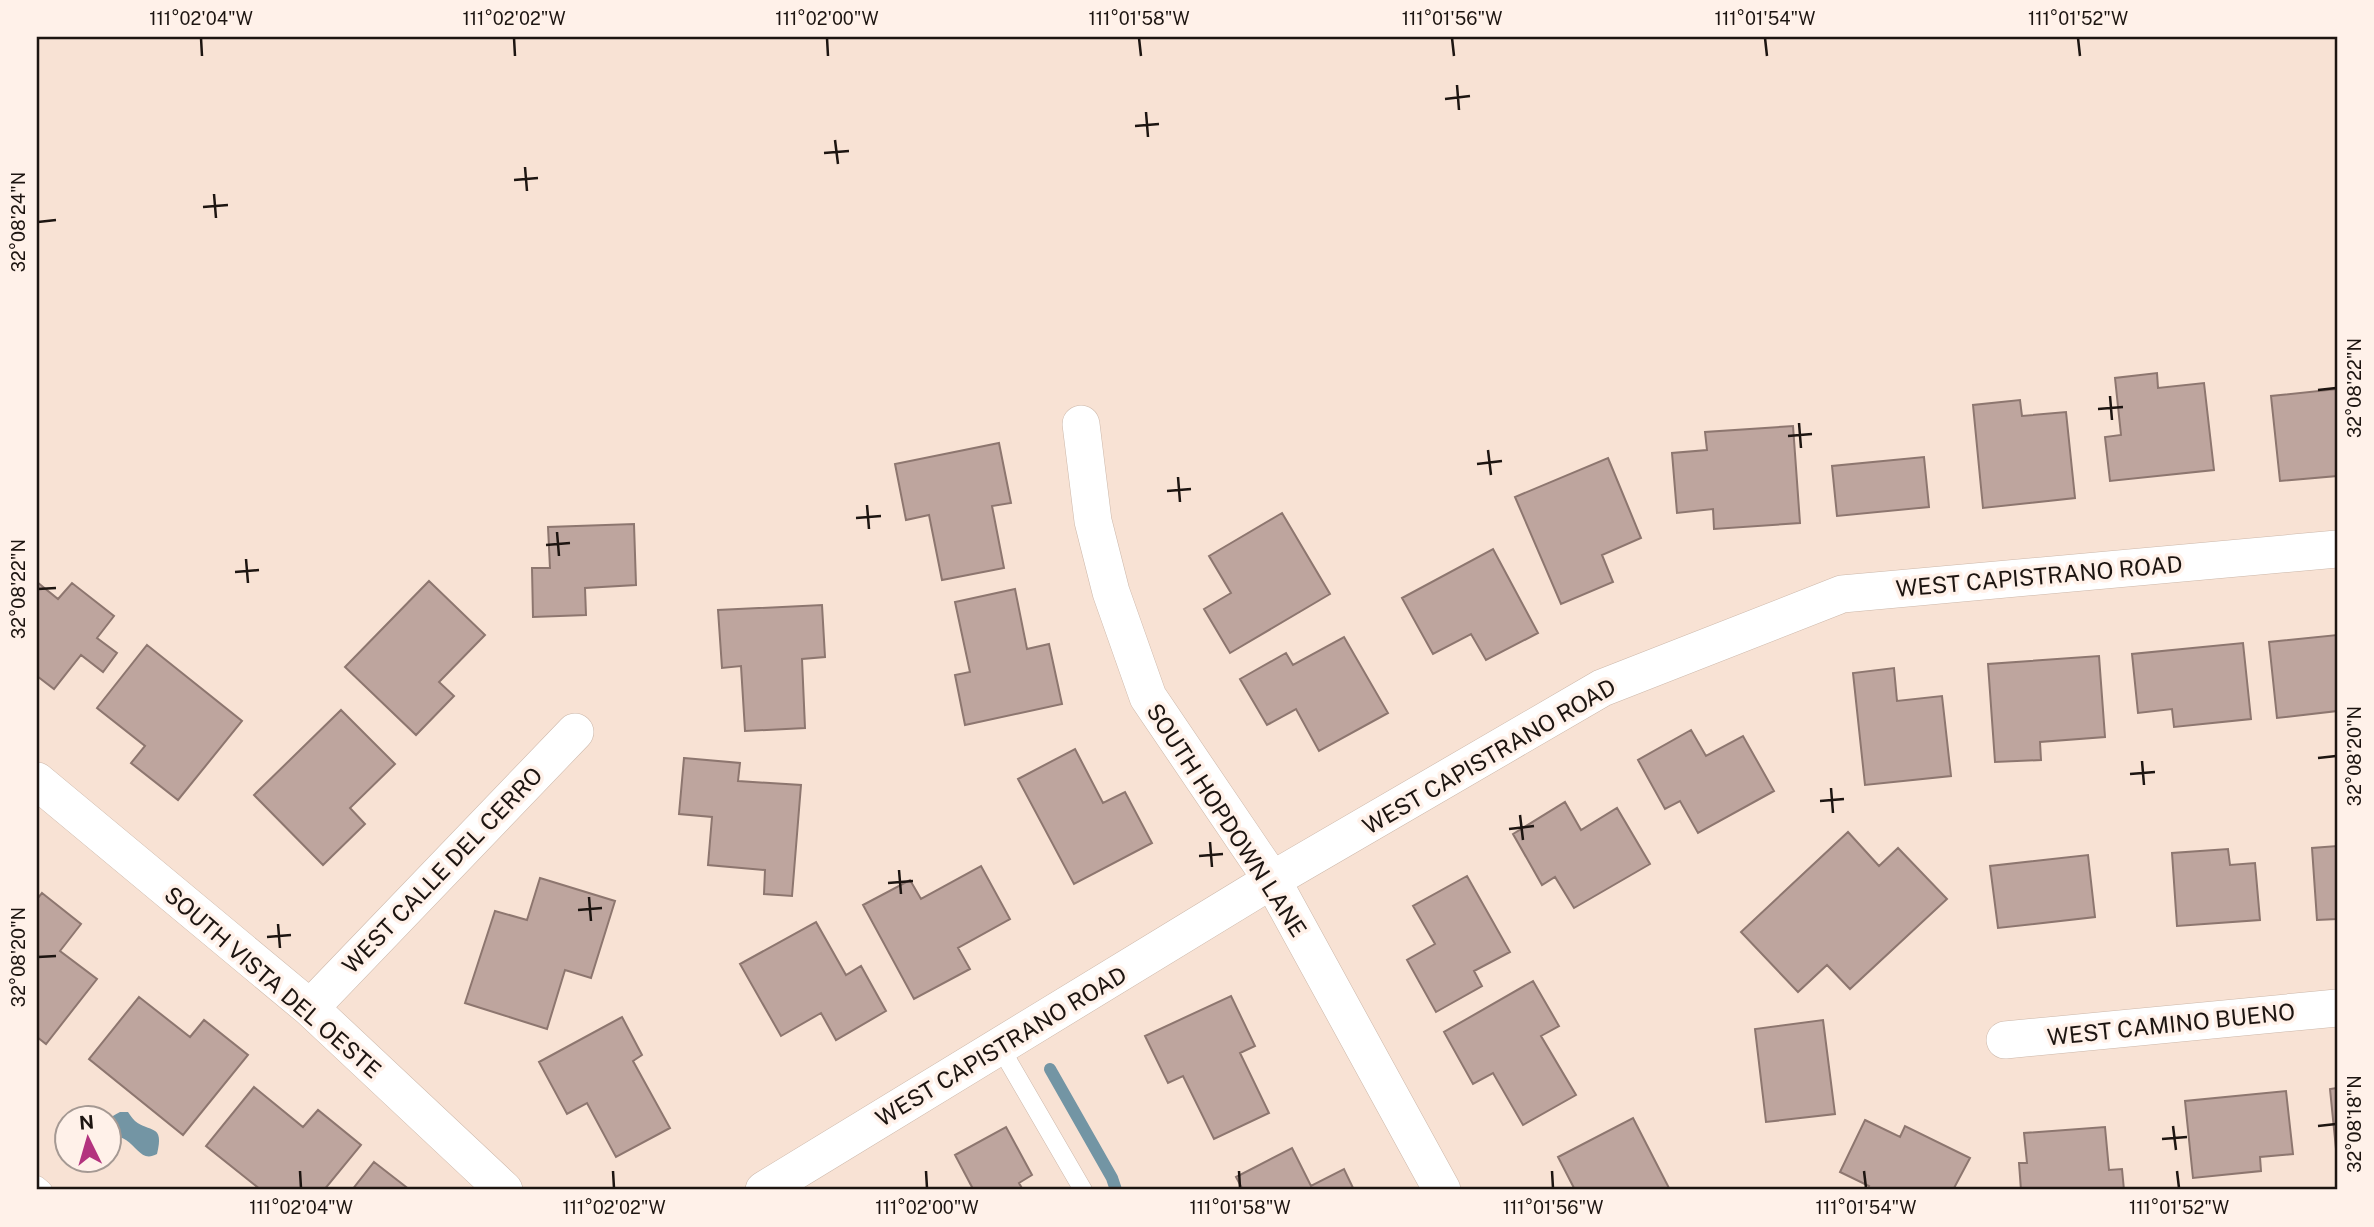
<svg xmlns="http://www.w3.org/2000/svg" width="2374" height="1227" font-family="'Public Sans',sans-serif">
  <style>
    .water { fill: #7395a4 }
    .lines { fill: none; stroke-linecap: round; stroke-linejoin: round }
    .stream { stroke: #7395a4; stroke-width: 12 }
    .building { fill: #bea59e; stroke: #8d766f; stroke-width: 2 }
    .service-casing { stroke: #ccb7a9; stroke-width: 19 }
    .minor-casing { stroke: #ccb7a9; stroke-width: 38 }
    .service { stroke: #fff; stroke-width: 18 }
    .minor { stroke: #fff; stroke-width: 37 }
    .ticks { fill: none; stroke: #1d1511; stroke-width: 2.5 }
    .labels { text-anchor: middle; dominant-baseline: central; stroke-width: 7; stroke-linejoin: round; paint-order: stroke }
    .street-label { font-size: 23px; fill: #1d1511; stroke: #fff1e9 }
    .neatline { fill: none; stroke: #1d1511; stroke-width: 2.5 }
    .ticks-label { font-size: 18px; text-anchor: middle; fill: #1d1511 }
  </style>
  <rect width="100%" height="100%" fill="#f8e2d4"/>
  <path class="water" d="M120,1112H128C130,1115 132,1118 135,1121C149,1133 165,1123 157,1154C142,1162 138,1148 126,1140C120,1136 115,1137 109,1134C107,1122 109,1117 120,1112Z"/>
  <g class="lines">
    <path class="stream" d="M1050,1069L1112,1178L1116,1190"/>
  </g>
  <path class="building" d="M2157,373L2158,388L2204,383L2214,470L2110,481L2105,437L2121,435L2115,378Z
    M2337,389V476L2280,481L2271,396Z
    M2020,400L2022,416L2066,412L2075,498L1983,508L1973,405Z
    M1793,426L1800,523L1714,529L1713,509L1677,513L1672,453L1707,450L1705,432Z
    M999,443L1011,503L992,506L1004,568L942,580L929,515L906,520L895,464Z
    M1924,457L1929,507L1837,516L1832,466Z
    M1608,458L1641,538L1602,555L1613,582L1561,604L1515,497Z
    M1282,513L1330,594L1230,653L1204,609L1231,593L1209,556Z
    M634,524L636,585L585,588L586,615L533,617L532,568H550L548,527Z
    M1493,549L1538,633L1486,660L1471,634L1433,654L1402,598Z
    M429,581L485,635L439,682L454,696L416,735L345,667Z
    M37,582L58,599L72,583L114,616L97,638L117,653L103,672L81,655L54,689L37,676Z
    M1015,589L1027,649L1049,644L1062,704L965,725L955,675L970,672L955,602Z
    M822,605L825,657L802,659L805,728L745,731L741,666L722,668L718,610Z
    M2337,635V711L2277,718L2269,642Z
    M1344,637L1388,713L1319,751L1296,709L1267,725L1240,679L1286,653L1293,665Z
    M2243,643L2251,719L2174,727L2172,709L2138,713L2132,654Z
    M147,645L242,721L178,800L131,763L145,746L97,708Z
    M2099,656L2105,737L2040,742L2041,760L1995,762L1988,664Z
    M1894,668L1897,701L1942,696L1951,776L1865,785L1853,673Z
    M341,710L395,764L350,808L365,824L323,865L254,795Z
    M1691,730L1706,756L1743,736L1774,791L1698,833L1680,801L1665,809L1638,760Z
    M1075,749L1103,803L1125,792L1152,843L1074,884L1018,779Z
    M684,758L740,763L738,781L801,785L792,896L764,894L765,870L708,865L712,817L679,814Z
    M1565,802L1581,830L1617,808L1650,864L1574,908L1555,877L1542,885L1513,834Z
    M1848,832L1879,866L1898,848L1947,899L1850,989L1827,965L1798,992L1741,932Z
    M2337,846V919L2317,920L2312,848Z
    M2228,849L2230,865L2255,863L2260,920L2177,926L2172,853Z
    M2088,855L2095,917L1998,928L1990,866Z
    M981,866L1010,919L958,948L970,969L914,999L863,905L910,880L921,899Z
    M1467,876L1510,952L1474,971L1482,986L1436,1012L1407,960L1435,944L1413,906Z
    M540,878L615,901L591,978L565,970L547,1029L465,1003L495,911L527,920Z
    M42,893L81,924L60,951L97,979L46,1044L37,1037V899Z
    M816,922L846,975L861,966L886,1011L836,1040L821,1013L781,1036L740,964Z
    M1533,981L1559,1026L1541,1036L1576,1095L1523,1125L1493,1073L1473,1084L1444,1032Z
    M1231,996L1255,1046L1240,1053L1269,1113L1214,1139L1183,1076L1168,1083L1145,1036Z
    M139,997L190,1037L204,1020L248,1055L183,1135L89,1059Z
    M622,1017L642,1055L633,1061L670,1128L616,1157L587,1103L567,1114L539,1062Z
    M1823,1020L1835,1114L1766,1122L1755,1029Z
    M254,1087L303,1127L318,1110L361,1145L324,1190H261L206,1146Z
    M2337,1088V1159L2330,1089Z
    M2286,1091L2293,1154L2260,1157L2261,1171L2193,1178L2185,1101Z
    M1633,1118L1670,1190H1575L1558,1157Z
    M1865,1120L1900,1137L1905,1126L1970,1158L1953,1190H1867L1869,1186L1840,1172Z
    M1006,1127L1032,1175L1019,1183L1023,1190H970L973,1189L955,1155Z
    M2105,1127L2109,1170L2122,1169L2124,1190H2021L2019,1163H2027L2024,1133Z
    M1292,1148L1311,1186L1344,1169L1354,1190H1243L1236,1177Z
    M374,1162L410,1190H352Z"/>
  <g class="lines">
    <g class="service-casing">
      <path id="service" d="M1000,1047L1083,1190
        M37,1185L43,1190"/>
    </g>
    <g class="minor-casing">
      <path id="minor" d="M1081,424L1093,521L1111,592L1148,697L1272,880L1442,1190
        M37,781L310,1008L504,1190
        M310,1008L575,732
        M2005,1040L2337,1008
        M764,1190L1272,880L1602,688L1842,594L2337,549"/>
    </g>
    <use href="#service" class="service"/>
    <use href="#minor" class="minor"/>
  </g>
  <path class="ticks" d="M201,38L202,56M514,38L515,56M827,38L828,56M1139,38L1141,56M1452,38L1454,56M1765,38L1767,56M2078,38L2080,56M1457,85L1459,110M1445,99L1470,96M1146,112L1148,137M1135,126L1159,124M835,140L838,164M824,153L849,151M525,167L527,191M514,180L538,178M214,194L216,218M203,207L228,205M38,222L56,220M2318,390L2336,388M2110,396L2112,420M2098,409L2123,407M1799,423L1801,448M1788,436L1812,434M1488,450L1491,475M1477,464L1502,461M1178,477L1180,502M1167,491L1191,489M867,505L869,529M856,518L881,516M557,532L559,556M546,545L570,543M246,559L248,583M235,572L259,570M38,589L56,588M2318,758L2336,756M2142,761L2144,785M2130,774L2155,772M1831,788L1833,813M1820,801L1844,799M1520,815L1523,840M1509,829L1534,826M1210,842L1212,867M1199,856L1223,854M899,870L901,894M888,883L913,881M589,897L591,921M578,910L602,908M278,924L280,948M267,937L291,935M38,957L56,956M2173,1126L2176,1150M2318,1126L2336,1124M2162,1139L2187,1137M300,1171L301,1188M613,1171L614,1188M926,1171L927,1188M1239,1171L1240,1188M1552,1171L1553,1188M1864,1171L1866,1188M2177,1171L2179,1188"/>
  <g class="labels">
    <g class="street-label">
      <text transform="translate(2039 576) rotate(-5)">WEST CAPISTRANO ROAD</text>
      <text transform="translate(1489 756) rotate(-30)">WEST CAPISTRANO ROAD</text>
      <text transform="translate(1227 820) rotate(57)">SOUTH HOPDOWN LANE</text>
      <text transform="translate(442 870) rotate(-46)">WEST CALLE DEL CERRO</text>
      <text transform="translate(273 982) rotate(41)">SOUTH VISTA DEL OESTE</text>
      <text transform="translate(2171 1024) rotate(-6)">WEST CAMINO BUENO</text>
      <text transform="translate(1001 1046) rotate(-31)">WEST CAPISTRANO ROAD</text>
    </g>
  </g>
  <rect width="2374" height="1227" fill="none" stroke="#fff1e9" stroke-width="77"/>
  <g transform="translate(88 1139) rotate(355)"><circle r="33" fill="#fff1e9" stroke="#a59993" stroke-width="2"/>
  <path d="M0-5L12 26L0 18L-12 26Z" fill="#b3337e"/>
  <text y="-10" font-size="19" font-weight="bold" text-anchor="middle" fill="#1d1511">N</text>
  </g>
  <rect x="38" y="38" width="2298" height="1150" class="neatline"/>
  <g class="ticks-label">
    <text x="201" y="25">111°02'04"W</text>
    <text x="514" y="25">111°02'02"W</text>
    <text x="827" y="25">111°02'00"W</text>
    <text x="1139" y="25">111°01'58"W</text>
    <text x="1452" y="25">111°01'56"W</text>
    <text x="1765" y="25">111°01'54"W</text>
    <text x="2078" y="25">111°01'52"W</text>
    <text transform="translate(19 222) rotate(-90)" y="6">32°08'24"N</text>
    <text transform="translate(2355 388) rotate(-90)" y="6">32°08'22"N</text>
    <text transform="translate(19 589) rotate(-90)" y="6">32°08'22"N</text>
    <text transform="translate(2355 756) rotate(-90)" y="6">32°08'20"N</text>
    <text transform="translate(19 957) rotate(-90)" y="6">32°08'20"N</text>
    <text transform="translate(2355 1124) rotate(-90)" y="6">32°08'18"N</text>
    <text x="301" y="1214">111°02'04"W</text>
    <text x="614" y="1214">111°02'02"W</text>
    <text x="927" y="1214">111°02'00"W</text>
    <text x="1240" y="1214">111°01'58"W</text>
    <text x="1553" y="1214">111°01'56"W</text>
    <text x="1866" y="1214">111°01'54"W</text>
    <text x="2179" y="1214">111°01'52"W</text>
  </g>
</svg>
